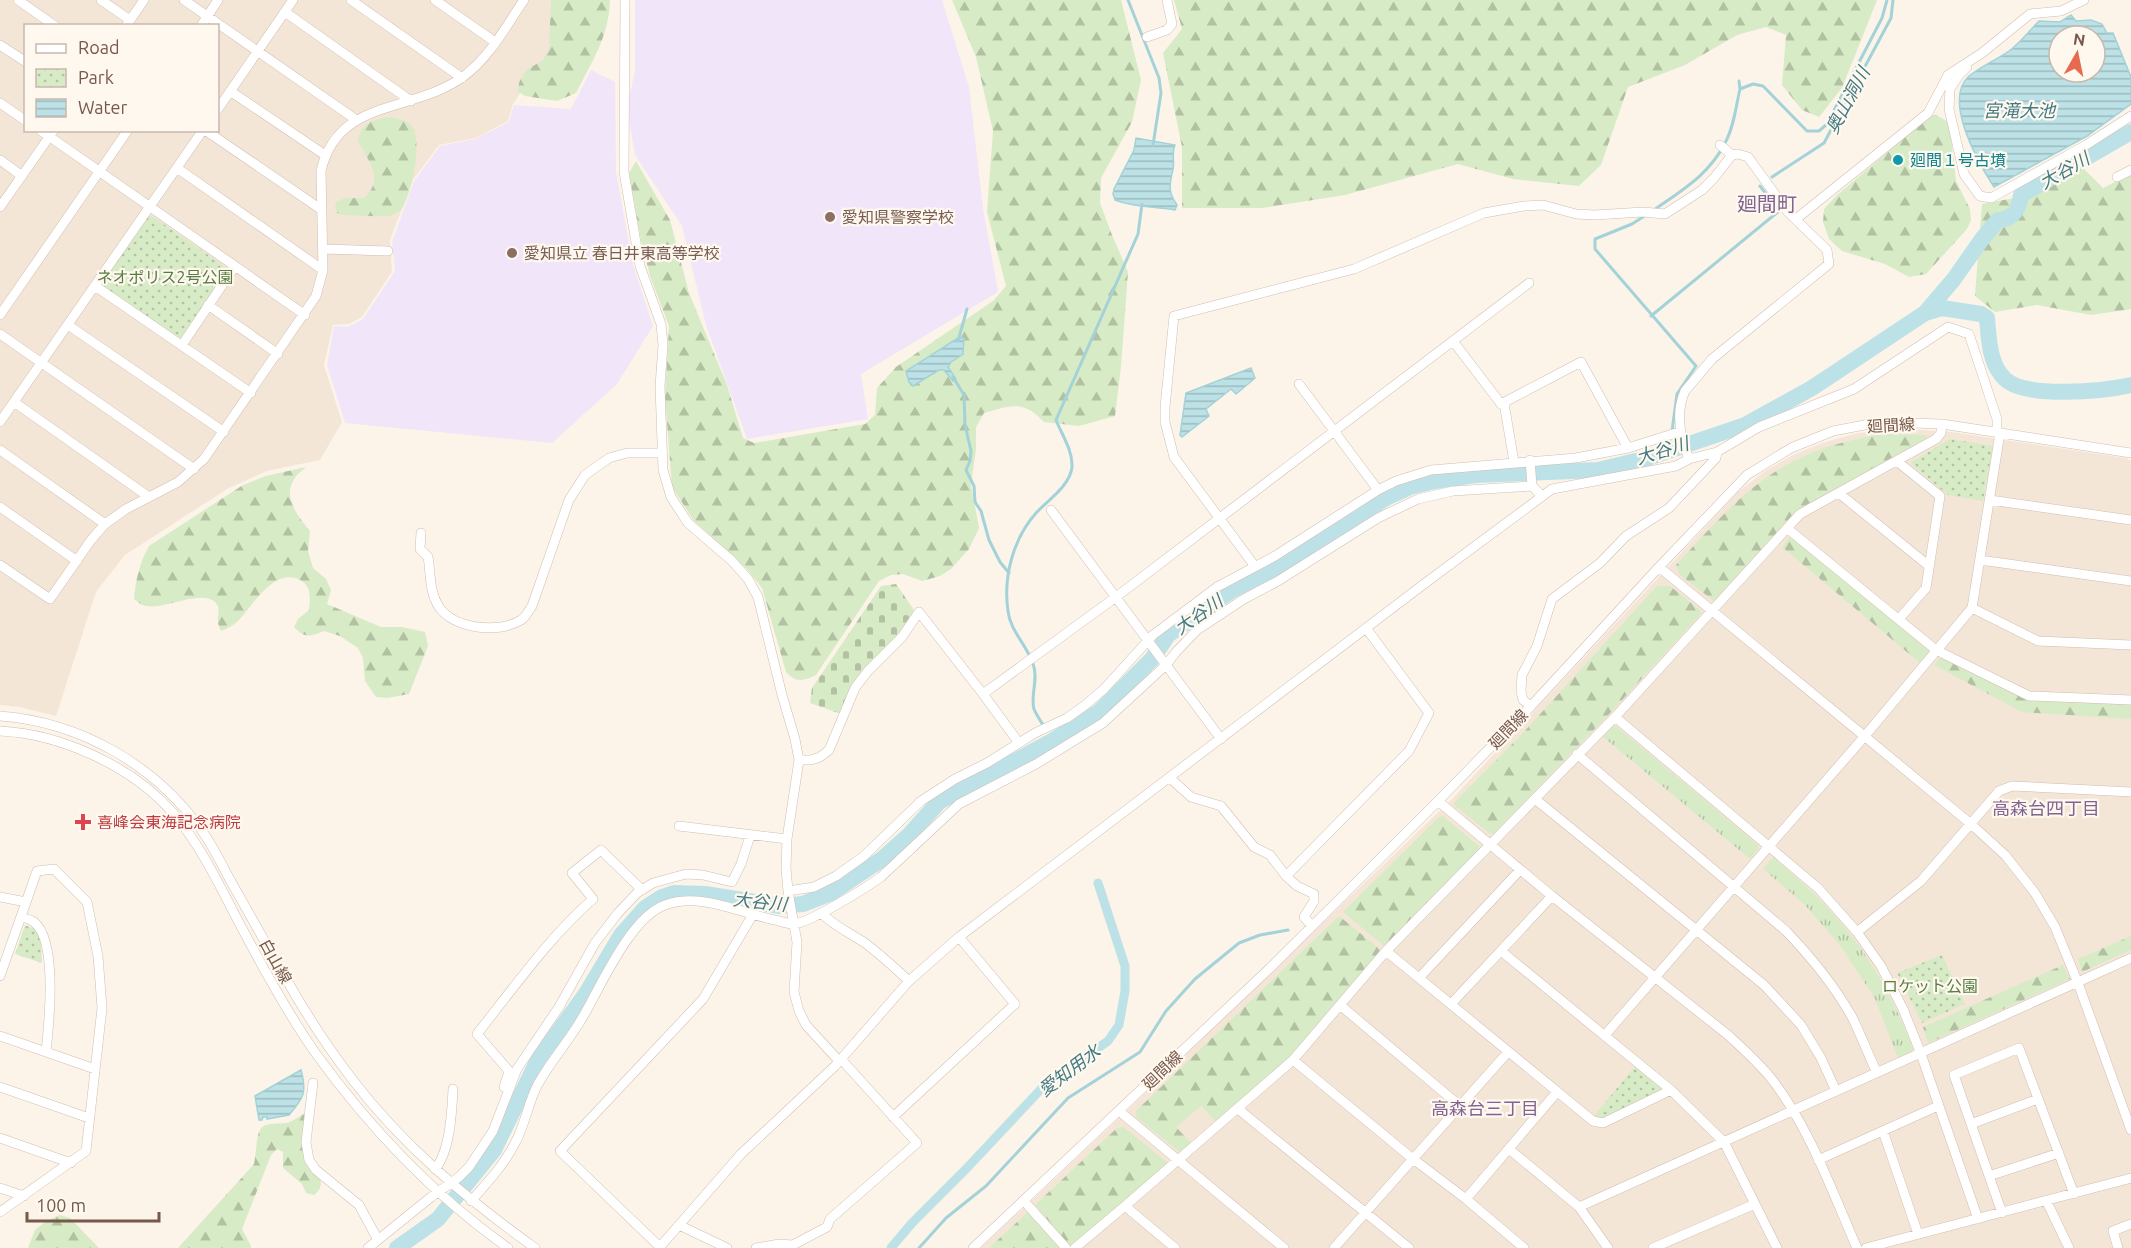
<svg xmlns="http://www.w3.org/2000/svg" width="2131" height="1248" font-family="Ubuntu,'Noto Sans JP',sans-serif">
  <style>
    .residential { fill: #f4e6d7; fill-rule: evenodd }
    .education { fill: #f1e5f9 }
    .grass { fill: url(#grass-tufts) }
    .forest { fill: url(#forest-firs) }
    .cemetery { fill: url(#cemetery-stones) }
    .park { fill: url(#park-dots) }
    .water { fill: url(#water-rules); stroke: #a3d2d8; stroke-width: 1.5; fill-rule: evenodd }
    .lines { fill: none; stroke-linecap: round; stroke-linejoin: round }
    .stream { stroke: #a3d2d8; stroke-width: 3 }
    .canal { stroke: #bce2e7; stroke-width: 9 }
    .river { stroke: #bce2e7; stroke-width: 16 }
    .minor-casing { stroke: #d1bdb0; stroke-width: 10 }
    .minor { stroke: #fff; stroke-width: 9 }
    .culture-dot { fill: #0f9aa8; stroke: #fff8ef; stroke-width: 2 }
    .education-dot { fill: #8d6e63; stroke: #fff8ef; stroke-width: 2 }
    .health-dot { fill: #e0444e; stroke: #fff8ef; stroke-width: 2 }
    .labels { text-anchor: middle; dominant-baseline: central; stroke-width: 4.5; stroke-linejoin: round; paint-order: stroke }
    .culture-label { font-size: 16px; fill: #0d838f; stroke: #fff8ef; text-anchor: start }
    .education-label { font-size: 16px; fill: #785e54; stroke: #fff8ef; text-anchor: start }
    .park-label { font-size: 16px; fill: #577d43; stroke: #fff8ef }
    .street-label { font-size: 16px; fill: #77594c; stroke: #fff8ef }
    .health-label { font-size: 16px; fill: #be3a42; stroke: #fff8ef; text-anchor: start }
    .water-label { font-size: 18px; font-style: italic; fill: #427b83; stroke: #fff8ef }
    .neighbourhood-label { font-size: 18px; fill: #816493; stroke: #fff8ef }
    .quarter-label { font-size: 20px; fill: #816493; stroke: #fff8ef }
  </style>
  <defs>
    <pattern id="grass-tufts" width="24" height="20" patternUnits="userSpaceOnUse" patternTransform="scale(1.5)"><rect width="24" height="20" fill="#d7ebc6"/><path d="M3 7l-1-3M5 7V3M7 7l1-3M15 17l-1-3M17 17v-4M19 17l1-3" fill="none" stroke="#b3c1a3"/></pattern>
    <pattern id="forest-firs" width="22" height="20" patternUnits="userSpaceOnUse" patternTransform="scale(1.5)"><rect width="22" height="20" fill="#d7ebc6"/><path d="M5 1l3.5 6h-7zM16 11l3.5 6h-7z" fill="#b3c1a3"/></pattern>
    <pattern id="cemetery-stones" width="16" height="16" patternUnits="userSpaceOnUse" patternTransform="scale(1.5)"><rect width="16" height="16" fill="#d7ebc6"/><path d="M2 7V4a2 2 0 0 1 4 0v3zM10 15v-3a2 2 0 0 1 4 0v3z" fill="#b3c1a3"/></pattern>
    <pattern id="park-dots" width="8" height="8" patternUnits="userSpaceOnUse" patternTransform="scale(1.5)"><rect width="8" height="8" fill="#d7ebc6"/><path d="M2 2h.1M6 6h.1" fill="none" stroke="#b3c1a3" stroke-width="1.8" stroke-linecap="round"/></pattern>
    <pattern id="water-rules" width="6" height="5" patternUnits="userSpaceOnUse" patternTransform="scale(1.5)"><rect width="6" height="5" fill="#bce2e7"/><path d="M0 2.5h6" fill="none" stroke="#9ebabd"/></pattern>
  </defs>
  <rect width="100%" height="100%" fill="#fcf4e9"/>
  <path class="residential" d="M0,0H583L513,104L508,121L476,138L439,145L413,180L390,240L392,272L362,317L349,324L333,325L324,365L342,422L320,460L267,471L227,489L125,555L96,592L56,716L19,707L0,705ZM26,26H218V130H26Z
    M1884,429H1907L1952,432L2126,458L2131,461V1248H981L1134,1104L1452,799L1738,492L1765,471L1793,455L1822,443L1854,434Z"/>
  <path class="education" d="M635,0H942L969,87L983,208L998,292L861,374L868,419L747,439L706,325L682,226L635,155L627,107L635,71Z
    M591,70L615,82L616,172L633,265L653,326L617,384L552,443L345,423L327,365L334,326L348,327L363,319L395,271L392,242L414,181L440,146L475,139L509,122L514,105L571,109Z"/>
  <path class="grass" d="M1612,726H1616L1758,845V849L1750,859L1602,736Z
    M1774,858C1842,914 1882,967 1913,1049L1912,1052L1898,1058L1875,999L1840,945L1804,904L1763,869L1771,859Z"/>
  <path class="forest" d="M551,0H610C609,37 592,61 576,93L557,101L525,96L517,91L520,80L528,69L543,60L549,48Z
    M952,0H1121L1141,80L1132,122L1101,178L1100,203L1112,235L1128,272L1121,366L1115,416L1079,426L1044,422C1024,400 1011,405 984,413L976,427V449L971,485L979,528L969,549L951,569L940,576L922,581L903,574L891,575L879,581L816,675C804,681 796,683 786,672L762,588L747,569L694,521L672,487L665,397L669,326L650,276L641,240L629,173L636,161L670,220L689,293L727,385L743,438L754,443L865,424L875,415L877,388L896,367L993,301L1006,286L987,212L993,131L976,57Z
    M1174,0H1877L1842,88L1819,117L1802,110L1782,85L1786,35L1766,27L1737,35L1685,65L1628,87L1601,165L1579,186L1513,179L1458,164L1345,195L1262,208H1182V147L1163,53L1182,29Z
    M1936,115L1947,121L1950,129L1956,181L1970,209L1971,220L1967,229L1926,274L1909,277L1885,264L1842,251L1829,239L1823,222L1824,209L1836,196L1930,116Z
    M387,117C395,118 406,119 412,126C423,141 412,191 403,207C402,210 396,213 393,215C388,218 352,215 343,215L337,213L335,208L336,202L345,198H364C386,178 367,160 358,141C360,125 372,120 387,117Z
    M2081,166L2103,188L2131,174V309L2091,315L2037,305L1995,312L1975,296L1982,204L2025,196Z
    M1884,434L1926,435L1927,438L1797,510L1714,601L1680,575L1676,565C1744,491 1779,450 1884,434Z
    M306,467C302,471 297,474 295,478C281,496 299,518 310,531L308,551L313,568L326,579L331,590L327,604L381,627H402L425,632L428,646L409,694L387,698L376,697L365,681L363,658L358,648L340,636L324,631C310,637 304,638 294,627L298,619L309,610C310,599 312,586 300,580C274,566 252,607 238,621C233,626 228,628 221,631C220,628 218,625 218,622C217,615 221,609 216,603C203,588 164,610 146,606C141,605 138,602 134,599C136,579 139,564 149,546L243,485L266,476Z
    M1790,537L1931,650L1920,663L1782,547Z
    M1657,586H1670L1701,611L1700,615L1612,711L1493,834L1489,833L1453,804L1522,734Z
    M1941,657L2027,698L2131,703V719L2022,712L1934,665Z
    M1443,816L1479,846V850L1384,946L1343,912L1439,817Z
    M1339,916L1381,950L1288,1059L1216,1122L1201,1106L1176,1127L1192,1144L1181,1153L1136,1117V1111Z
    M2131,936V950L2082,972L2078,959Z
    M2063,965L2070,979L1928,1043L1923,1027Z
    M303,1114L306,1117L304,1141L320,1178C322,1186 320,1190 314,1195L306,1193L302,1184L283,1168V1152L277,1149L271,1155L242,1229L251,1246V1248H178L254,1164C256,1154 256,1144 258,1135C262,1120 275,1125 286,1123C292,1122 298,1117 303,1114Z
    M1124,1127L1169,1164L1074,1245H1069L1035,1205L1117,1128Z
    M1029,1211L1062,1248H989Z
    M59,1215L70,1218L99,1248H28L35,1230L45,1222Z"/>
  <path class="cemetery" d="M896,584L914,610L899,635L841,714L810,703L812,688L881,586Z"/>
  <path class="park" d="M148,216H152L227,268L228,272L182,337L178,338L103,286V281Z
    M1950,439L1993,446L1983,501L1948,495L1910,463Z
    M25,925L35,929L41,941L42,963L15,954Z
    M1942,955L1965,1004L1922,1023L1897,973Z
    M1636,1065L1663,1087L1662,1091L1601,1119L1594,1116Z"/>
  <path class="water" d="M2071,15L2076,21L2091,20L2102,24L2107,33H2113L2131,77V104L2087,136L1994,187C1979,164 1942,100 1969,76C1981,66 1996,60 2009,51C2020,43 2029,31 2039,21L2060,22ZM2059,36H2095V72H2059Z
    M1136,138L1175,145C1171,153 1175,160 1173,169C1170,184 1167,191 1177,205L1175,210C1155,206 1135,208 1115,200L1113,194L1114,189L1134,150Z
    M958,338H964L963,354L951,362L948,367L956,379L953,381L944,370H939L913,386L909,382L906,371Z
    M1251,368L1255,378L1236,394L1231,389L1206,409L1209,416L1182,437L1180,435L1186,393Z
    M301,1070C307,1092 304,1098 289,1115L267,1119V1117H263L262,1120H259L255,1096Z"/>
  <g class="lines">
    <path class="stream" d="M1128,0L1159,78L1161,93L1153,145
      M1740,89L1753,84L1763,86L1807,131H1819L1827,124L1882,18L1887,0
      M1772,177L1824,143L1891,18L1893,0
      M1654,210C1682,190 1709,175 1725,143C1734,127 1736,106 1740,89L1739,81
      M1646,215L1632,224L1595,239V249L1696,366L1677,394L1672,431
      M1651,316L1779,211L1760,186
      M958,341L967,309
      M953,377L964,395L965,425L971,451L970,461L966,470L974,486L975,502L981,511L989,540L1000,562L1009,573
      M1670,450L1671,442
      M1043,725C1040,720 1036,714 1034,709C1030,695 1039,679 1033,664C1027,645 1010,631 1008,611C1003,577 1013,539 1036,513C1048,500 1070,486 1072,467C1073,451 1062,435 1056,420L1138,234L1142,204
      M919,1248L946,1218L986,1186L1068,1098L1140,1052L1166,1011L1195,979L1239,943L1260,935L1288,930"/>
    <path class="canal" d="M891,1248L912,1223L966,1169L1043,1087L1108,1041L1119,1025L1125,991V966L1098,883"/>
    <path class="river" d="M1925,313L1942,308L1981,314L1987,318C1989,339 1989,364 2005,379C2026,399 2104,391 2131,385
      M397,1248L438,1219L494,1150L539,1058L585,995L621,935L645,908L662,897L674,893L705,894L780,906L803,904L831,893L882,859L909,835L939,802L1052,741L1100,711L1152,659L1168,635L1231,591L1291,560L1386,498L1410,487L1435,481L1475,475L1598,470L1648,458L1745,425L1812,388L1925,313L1954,279L1982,239L1998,220C2014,219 2019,209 2021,195L2131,132"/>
    <g class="minor-casing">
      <path id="minor" d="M18,0L55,26
        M101,0L130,20
        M184,0L355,119
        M351,0L462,78
        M435,0L495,42
        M625,0L624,172L640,266L661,324L663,345L660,386L663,470L671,497L688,523L732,561L748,579L758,597L782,695L795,739L799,760L787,839L786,868L788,891L797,942L794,992L799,1011L806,1025L839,1061
        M285,12L411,101
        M126,26L144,0
        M201,26L218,0
        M1147,37L1167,30L1172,24L1167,0
        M0,45L26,62
        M1967,67L1959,75L1950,89L1949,109L1964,174L1980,196L1991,198L2086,145L2131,116
        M230,91L325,155
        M0,103L26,121
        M218,109L293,0
        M40,130L305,315
        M205,130L322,210
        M0,160L22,176
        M177,168L323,270
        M2117,177L2131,170
        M0,207L54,130
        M1796,219L1928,113L1948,75L1982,53L2030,14L2061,11L2084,0
        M323,249L388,251
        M95,286L251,393
        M208,305L278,354
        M0,315L128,130
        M68,325L224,432
        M0,334L194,469
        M1453,341L1501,404L1581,362L1628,448
        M182,345L235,266
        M1299,384L1378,490
        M14,402L149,497
        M1504,403L1514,462
        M0,422L203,130
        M0,450L105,524
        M1689,459C1680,437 1675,413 1685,391L1712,359L1829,264L1827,250L1788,212L1748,157L1738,154L1732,155L1720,145
        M1530,460L1532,486L1542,496
        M1898,462L1940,496L1926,588L1899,619
        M1840,494L1929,566
        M1990,500L2131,520
        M0,507L77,561
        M1051,510L1221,739
        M1788,529L1936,650L2029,696L2131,700
        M421,533L420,549L428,557C431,574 429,592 439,607C454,629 499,634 521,620C526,617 529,610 532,606L569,500L585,475L609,458L627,453H661
        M1980,560L2131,581
        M0,565L50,599L91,540L105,524L126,509L178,482L204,459L316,296L323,270L321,171C338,97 413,114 464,76C490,57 506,26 524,0
        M1254,565L1174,457L1165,422V407L1174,316L1354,269L1484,213L1524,206L1543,205L1576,214L1595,215L1643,212L1665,214L1702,190L1714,178L1732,155
        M1659,567L1971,824L2005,855L2035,893L2055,927L2078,983L2131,1130
        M1972,608L2038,641L2131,645
        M983,694L1116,597L1529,283
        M1531,706L1523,700L1521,691L1522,675L1537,646L1552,599L1600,563L1626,536L1669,508L1716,458L1717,452
        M0,716C80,722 156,765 202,831C213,846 221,863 229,878C247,910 265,942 283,973C303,1010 327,1046 352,1079C403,1146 467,1199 535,1248
        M1615,717L1818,888L1857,932L1881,966L1903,1009L1921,1054L1978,1219
        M0,731C61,734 132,766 173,813C199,843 218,882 236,917C260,962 285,1009 314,1051C368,1126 432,1194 508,1248
        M1577,754L1786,931C1811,957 1834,985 1852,1017C1861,1035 1868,1054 1877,1073
        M799,760H811L820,757L829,750L855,688L868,671L902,637L919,612L983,694L1019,743
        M1170,778L1191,797L1221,806L1254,847L1270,855L1286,876L1297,886L1314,894V901L1304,917L1311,925
        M1535,799L1764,985L1801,1025L1821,1058L1836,1091
        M1438,801L1552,896L1728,1035C1742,1048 1757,1061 1770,1077C1808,1124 1833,1193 1857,1248
        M679,826L787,839
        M1286,876L1409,751L1429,713L1366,628
        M788,891L814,887L836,876L864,856L921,801L955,779L987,763L1035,733L1067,718L1084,706L1104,689L1153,635L1217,587L1275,556L1378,490L1396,481L1431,470L1576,458L1628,448L1679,432
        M0,897L26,902
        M821,913C834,926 850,933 865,943C881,955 895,968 909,981
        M21,917C25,918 31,920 34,922C58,941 49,1024 46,1052
        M1857,932L1921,881L1999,791L2012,786L2131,792
        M1386,951L1593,1121L1603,1123L1671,1090
        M1501,951L1671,1090L1724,1142L1777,1248
        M0,976L37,871L54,869L87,902L98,956L102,1008L86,1151L0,1212
        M1419,978L1520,870
        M1451,1004L1552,896
        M1340,1005L1460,1106
        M1605,1035L1864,737L1972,608L2000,433
        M0,1036L95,1069
        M1293,1060L1413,1159L1466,1199L1524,1248
        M313,1083L306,1142L309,1160L316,1170L359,1205L378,1240
        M0,1087L89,1118
        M504,1087L509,1071L477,1034C512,990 551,935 593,899L572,873L601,850L642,890
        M1238,1109L1409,1248
        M1119,1111L1284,1248
        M893,1117L1015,1004L959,937
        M1971,1124L2038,1099
        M1883,1131L1918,1234
        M0,1138L71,1163
        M1509,1149L1579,1207L1608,1248
        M1818,1160L1938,1106
        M435,1169C450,1152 452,1111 453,1089
        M1989,1176L2059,1153
        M0,1188L24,1196
        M1466,1199L1557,1092
        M471,1201C487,1183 504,1165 515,1143C525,1125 528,1103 538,1084C551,1061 568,1042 581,1020C600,989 629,918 665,905C701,892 740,913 775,920C781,921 787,924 793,924C808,924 867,887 881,877L959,804L1036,764L1103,723L1166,665L1176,652L1197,630L1244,599L1278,581L1378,518L1418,499L1453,491L1532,486
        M1024,1201L1066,1248
        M2047,1202L2069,1248
        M1125,1206L1175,1248
        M1579,1207L2131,958
        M2002,1213L1954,1075L2019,1048L2074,1194
        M679,1225L727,1248
        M660,1247L560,1151L703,999L752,916
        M368,1248L431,1197L459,1177L469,1167L493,1131L517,1069L559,1007L595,943L618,913L637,893L653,883L686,874L703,875L732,882L741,864L750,836
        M659,1248L741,1154L835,1066L909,981L959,937L1428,581L1552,489L1676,466L1689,459L1717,452L1759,427L1854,389L1948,327L1969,334L1997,419V432
        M756,1248L779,1244L793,1245L827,1227L830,1219L917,1143L841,1059
        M973,1248L1270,968L1438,801L1531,706L1659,567L1747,475L1791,448L1833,431L1880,422L1942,424L2131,453
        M1075,1248L1125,1206L1293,1060L1386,951L1615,717L1800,514L1936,439L1941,433L1942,424
        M1334,1248L1508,1052
        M1653,1248L1755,1204
        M1866,1248L2131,1178
        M2118,1248L2113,1231L2131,1224"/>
    </g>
    <use href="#minor" class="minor"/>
  </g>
  <circle class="culture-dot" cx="1898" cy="160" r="6"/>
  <g class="education-dot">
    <circle cx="830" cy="217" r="6"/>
    <circle cx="512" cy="253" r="6"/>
  </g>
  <path class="health-dot" d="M80 813h6v6h6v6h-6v6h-6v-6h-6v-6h6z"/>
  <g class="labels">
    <g class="culture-label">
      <text x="1910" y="160">廻間１号古墳</text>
    </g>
    <g class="education-label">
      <text x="842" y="217">愛知県警察学校</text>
      <text x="524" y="253">愛知県立 春日井東高等学校</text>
    </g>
    <g class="park-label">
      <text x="165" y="277">ネオポリス2号公園</text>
      <text x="1930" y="986">ロケット公園</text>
    </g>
    <g class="street-label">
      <text transform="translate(1891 425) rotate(-3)">廻間線</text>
      <text transform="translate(1508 729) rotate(-46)">廻間線</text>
      <text transform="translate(276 961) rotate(61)">白山線</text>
      <text transform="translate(1162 1070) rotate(-44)">廻間線</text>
    </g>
    <g class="health-label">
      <text x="97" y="822">喜峰会東海記念病院</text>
    </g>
    <g class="water-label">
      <text transform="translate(1847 100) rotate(-62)">奥山洞川</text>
      <text x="2019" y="110">宮滝大池</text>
      <text transform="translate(2064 170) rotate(-30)">大谷川</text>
      <text transform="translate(1662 450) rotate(-17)">大谷川</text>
      <text transform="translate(1198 614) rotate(-35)">大谷川</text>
      <text transform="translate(760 901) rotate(6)">大谷川</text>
      <text transform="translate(1069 1070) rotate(-37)">愛知用水</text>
    </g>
    <g class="neighbourhood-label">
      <text x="2046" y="808">高森台四丁目</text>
      <text x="1485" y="1108">高森台三丁目</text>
    </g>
    <g class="quarter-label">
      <text x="1767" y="203">廻間町</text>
    </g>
  </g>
  <rect x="24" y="24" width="195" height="108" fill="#fff8ef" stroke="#c9b8ae" stroke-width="1.5"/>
  <rect x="36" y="44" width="30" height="9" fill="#ffffff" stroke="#c9b8ae" stroke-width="1.5"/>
  <text x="78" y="54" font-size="18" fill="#77594c">Road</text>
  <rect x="36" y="69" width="30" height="18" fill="url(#park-dots)" stroke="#c9b8ae" stroke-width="1.5"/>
  <text x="78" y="84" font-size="18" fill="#77594c">Park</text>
  <rect x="36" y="99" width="30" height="18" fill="url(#water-rules)" stroke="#c9b8ae" stroke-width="1.5"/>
  <text x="78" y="114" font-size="18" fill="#77594c">Water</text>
  <g transform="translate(2077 54) rotate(9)"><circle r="28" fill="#fff8ef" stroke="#c9b8ae" stroke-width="1.5"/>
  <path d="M0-4.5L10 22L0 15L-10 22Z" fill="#e56a4f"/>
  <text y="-9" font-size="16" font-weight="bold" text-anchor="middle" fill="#77594c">N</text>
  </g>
  <path d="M27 1212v9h132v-9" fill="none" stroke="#77594c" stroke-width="3"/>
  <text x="36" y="1212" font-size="18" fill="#77594c" stroke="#fff8ef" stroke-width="4.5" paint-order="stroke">100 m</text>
</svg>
